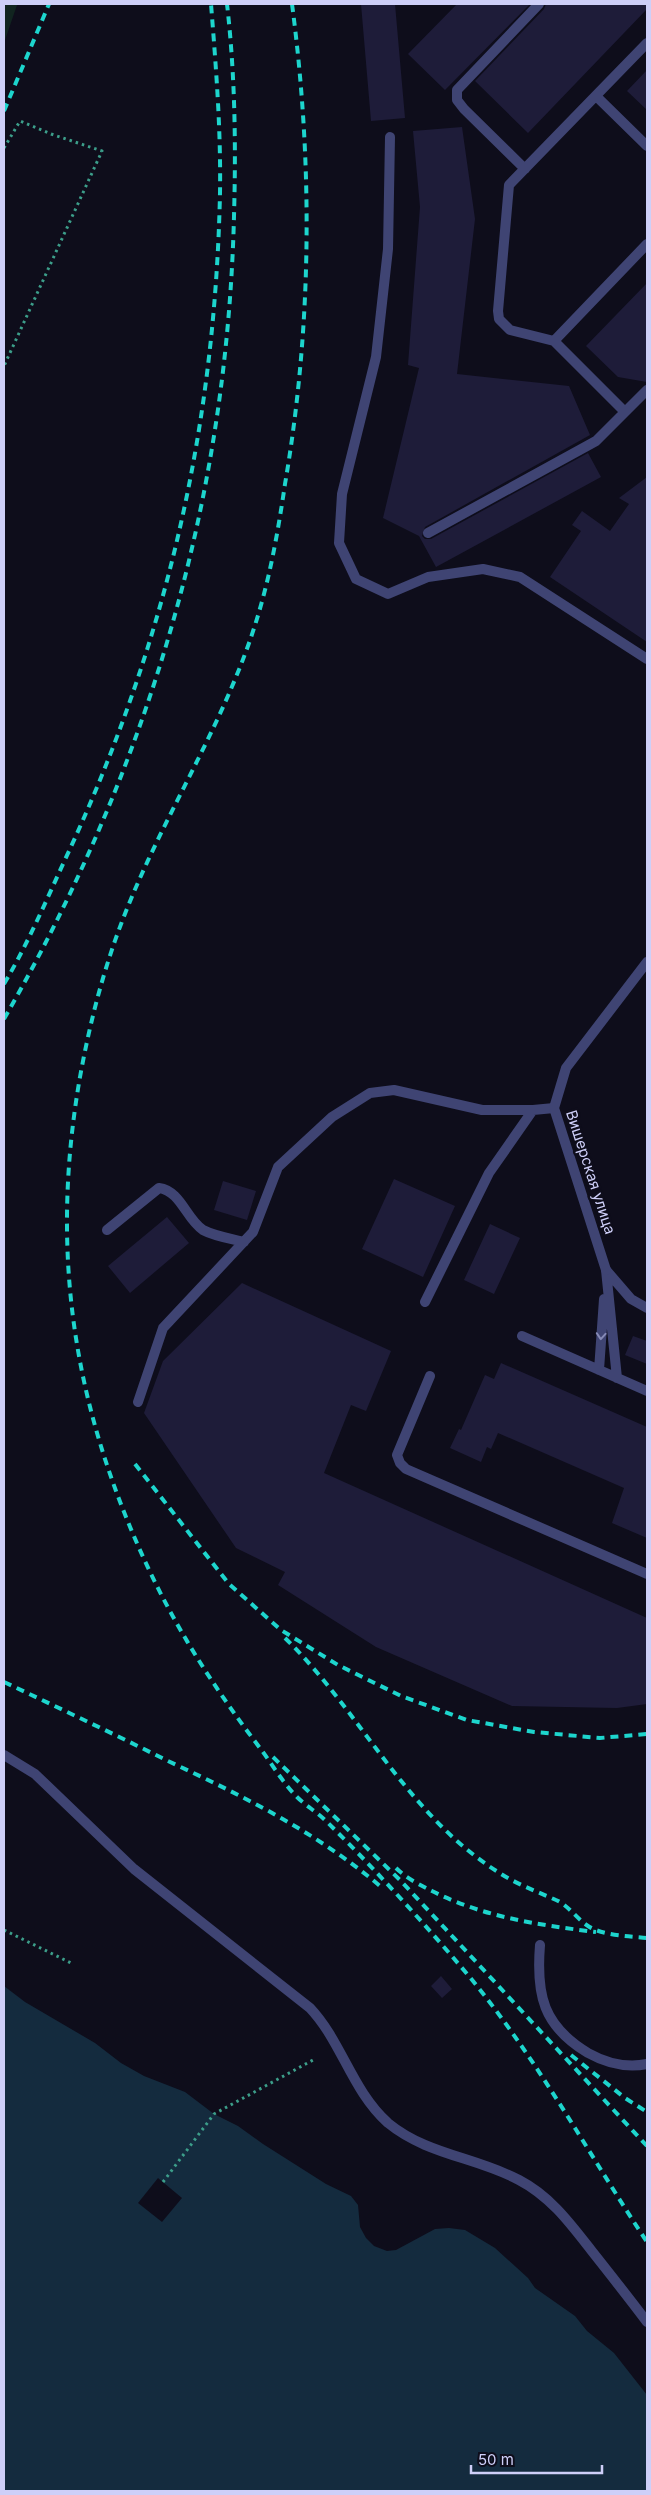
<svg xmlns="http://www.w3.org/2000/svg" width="651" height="2495" font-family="Inter,sans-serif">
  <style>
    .green { fill: #112420 }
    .water { fill: #142b3e }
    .pier { fill: #0e0d1b }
    .building { fill: #1e1c39 }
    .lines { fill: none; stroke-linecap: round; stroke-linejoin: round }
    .path { stroke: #3c9e8a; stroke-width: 3; stroke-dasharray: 2.5 4; stroke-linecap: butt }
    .service { stroke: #3f4473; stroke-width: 10 }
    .tertiary { stroke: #3f4473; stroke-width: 10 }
    .rail { stroke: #1dd5cd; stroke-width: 4; stroke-dasharray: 8 6; stroke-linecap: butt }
    .oneway { stroke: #868ab6 }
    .labels { text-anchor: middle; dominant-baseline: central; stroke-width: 5; stroke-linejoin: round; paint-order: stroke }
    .street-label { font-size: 15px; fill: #cecff8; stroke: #0e0d1b }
  </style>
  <rect width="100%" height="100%" fill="#0e0d1b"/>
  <path class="green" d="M4,4L17,5L4,43Z"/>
  <path class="water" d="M4,1986L25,2002L95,2043L121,2063L144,2076L185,2092L214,2114L238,2126L263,2144L326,2184L351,2196L358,2205L360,2227L366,2238L374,2246L387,2251L396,2250L435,2229L449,2228L465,2230L495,2248L528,2278L535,2288L575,2316L587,2331L614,2353L647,2395V2491H4Z"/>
  <path class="pier" d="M158,2178L182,2198L162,2222L138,2203Z"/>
  <path class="building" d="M361,4H395L405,118L371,121Z
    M457,4H530L445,90L408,54Z
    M546,4H647V9L528,133L475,81L544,9Z
    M647,70V110L627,91Z
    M462,127L475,219L457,374L569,386L590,435L425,527L422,536L425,539H431L588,453L601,477L436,567L419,536L383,518L419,368L408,365L420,207L413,131Z
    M647,283V382L618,377L586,346Z
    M647,477V642L550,577L581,531L572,525L582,511L610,531L629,504L619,498Z
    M394,1179L455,1206L423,1277L362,1249Z
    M223,1181L256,1191L247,1220L214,1210Z
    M167,1217L189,1243L130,1293L108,1266Z
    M490,1224L520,1238L494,1294L464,1280Z
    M242,1283L391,1351L366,1411L351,1405L324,1473L647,1618V1704L617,1708L512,1706L376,1647L278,1585L285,1572L236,1548L144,1413L163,1361Z
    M633,1336L647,1341V1364L625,1355Z
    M501,1363L647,1427V1538L612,1523L624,1488L498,1433L491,1449L487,1447L481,1462L450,1448L459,1429L461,1430L485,1375L494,1379Z
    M441,1976L452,1989L442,1998L431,1986Z"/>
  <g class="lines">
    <path class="path" d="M4,148L20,121L51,134L102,151L4,366
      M4,1930L73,1964
      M163,2182L214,2114L313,2060"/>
    <path class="service" d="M596,96L647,146
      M390,137L388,249L376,357L342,494L339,543L356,579L388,594L428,577L483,569L520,577L647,659
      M525,169L464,109L457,100V90L539,4
      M554,341L647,244
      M625,412L554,341L510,330L499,319L498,311L509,185L647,43
      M428,533L596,441L647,390
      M107,1230L159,1188C181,1191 186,1219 203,1230C214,1236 232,1239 244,1242
      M606,1270L617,1378
      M606,1270L631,1299L647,1308
      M425,1302L489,1173L533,1110L554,1108
      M522,1336L647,1391
      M599,1370L604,1299
      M430,1376L397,1455L400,1463L406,1469L647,1574
      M138,1402L163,1328L253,1232L278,1167L332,1117L370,1093L394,1090L482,1110H533
      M4,1755L35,1774L134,1869L310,2008C342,2042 352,2091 388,2123C427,2155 476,2157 519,2180C550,2196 570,2223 591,2250C610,2274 629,2298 647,2322
      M540,1945C536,1995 543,2026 588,2053C606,2063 627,2068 647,2064"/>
    <path class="tertiary" d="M606,1270L554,1108L566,1068L647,962"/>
    <path class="rail" d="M292,4C313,163 312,326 285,484C279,525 272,566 261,605C232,710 172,800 131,899C107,956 91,1016 80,1077C50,1248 72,1401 144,1559C175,1627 214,1688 260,1748C272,1764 283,1783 297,1797C306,1806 317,1812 326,1821C375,1869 423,1922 468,1975C537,2058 588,2153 647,2242
      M4,111L49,4
      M4,984C29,942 48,896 69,851C167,639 215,427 220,193C221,130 216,67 211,4
      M4,1019C147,770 227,504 234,216C236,145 235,74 227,4
      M135,1464L229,1584L281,1630L338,1665L401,1696L467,1720L534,1732L600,1738L647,1734
      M285,1638C361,1712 406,1814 498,1872C516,1884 536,1891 556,1900C568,1905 577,1919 588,1926C603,1936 630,1936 647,1938
      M4,1682C59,1708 114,1734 168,1761C243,1796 316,1832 380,1886
      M273,1757L401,1881L647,2146
      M396,1868C406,1878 420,1885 432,1891C483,1917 539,1925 596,1932
      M571,2055L625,2098L647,2112"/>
  </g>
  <defs><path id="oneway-chevron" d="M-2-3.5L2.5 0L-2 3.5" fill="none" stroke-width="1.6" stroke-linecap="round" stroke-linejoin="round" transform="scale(1.25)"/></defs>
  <use class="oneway" href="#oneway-chevron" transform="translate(601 1336) rotate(94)"/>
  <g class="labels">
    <g class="street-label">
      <text transform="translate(591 1172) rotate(72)">Вишерская улица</text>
    </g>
  </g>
  <rect width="651" height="2495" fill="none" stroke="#cecff8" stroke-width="10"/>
  <path d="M471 2465v8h131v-8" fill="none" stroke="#cecff8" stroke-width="2.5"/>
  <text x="478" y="2465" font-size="15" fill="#cecff8" stroke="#0e0d1b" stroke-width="4" paint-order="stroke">50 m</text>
</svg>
